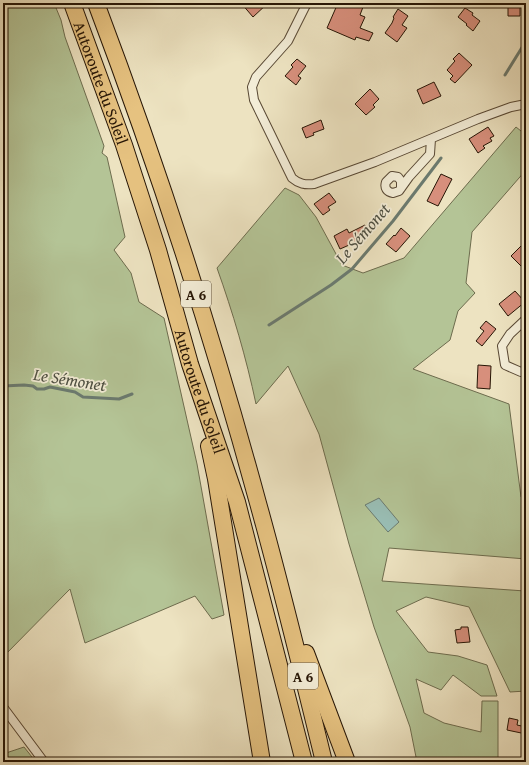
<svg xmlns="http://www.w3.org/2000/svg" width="529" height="765" font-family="'Gentium Book Plus',serif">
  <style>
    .green { fill: #b4c496; stroke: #6d6c4e }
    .water { fill: #99beb5; stroke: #6b7a6f }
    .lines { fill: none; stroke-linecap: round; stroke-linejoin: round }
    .stream { stroke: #6b7a6f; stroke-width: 3 }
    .building { fill: #d78f7c; stroke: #261505 }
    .street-casing { stroke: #584834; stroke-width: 10 }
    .highway-casing { stroke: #261505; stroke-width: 18 }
    .street { stroke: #f3edd7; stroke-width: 8 }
    .highway { stroke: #e6c280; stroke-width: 16 }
    .labels { text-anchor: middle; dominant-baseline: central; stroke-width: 3.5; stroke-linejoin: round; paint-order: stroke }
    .shield { fill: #f3edd7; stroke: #645644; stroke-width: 1 }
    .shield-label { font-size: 15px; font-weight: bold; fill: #261505 }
    .street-label { font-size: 16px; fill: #261505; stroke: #f3edd7 }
    .water-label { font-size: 17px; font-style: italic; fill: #4e5043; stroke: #f3edd7 }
  </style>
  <rect width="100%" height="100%" fill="#ede3c1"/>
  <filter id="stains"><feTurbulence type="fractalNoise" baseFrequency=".005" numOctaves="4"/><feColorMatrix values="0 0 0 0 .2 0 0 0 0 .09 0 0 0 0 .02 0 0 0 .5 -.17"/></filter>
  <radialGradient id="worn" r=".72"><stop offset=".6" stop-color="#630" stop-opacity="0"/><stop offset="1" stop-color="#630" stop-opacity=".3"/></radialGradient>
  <path class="green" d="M3,3H54L61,20L65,37L104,146L102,153L107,157L125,237L114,250L131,273L139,302L164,318L197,464L224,615L212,619L195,596L85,643L70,589L3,657Z
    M516,127L526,135V170L472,232L466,283L475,293L458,311L450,340L413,369L509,404L521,497L526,498V559L389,548L382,581L525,591L526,691L510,692L469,607L426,597L396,611L428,652L458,656L487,665L497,696H481L453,675L441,690L416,679L424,713L444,723L481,732L482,701H498V762H417L410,727L374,627L349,544L319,434L288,366L256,404C246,357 233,313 217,268L285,188L299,195L316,217L342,265L363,273L404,258Z
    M24,747L36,762H3V750L6,753Z"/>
  <path class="water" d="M379,498L399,522L388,532L365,505Z"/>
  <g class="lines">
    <path class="stream" d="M505,75L526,41
      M269,325L331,285L352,269L393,221L441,158
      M3,386L24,385L33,386L37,389H44L50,387L75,392L83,397L119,399L132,394"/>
  </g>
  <path class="building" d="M241,3H268L253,17Z
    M338,3H356L363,7L360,15L365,17L360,28L373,33L369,41L356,37L355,40L327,28Z
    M508,3H520V16H508Z
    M465,8L473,13L472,15L480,21L473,31L466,25L467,24L458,17Z
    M398,9L408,16L402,25L407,28L397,42L385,33L392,23L394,18L393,17Z
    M459,53L472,65L455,83L450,79L453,76L447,70L455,61L453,59Z
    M297,59L306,66L298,76L301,78L296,85L285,76L293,67L291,65Z
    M434,82L441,96L423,104L417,90Z
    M370,89L379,99L373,105L375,107L366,115L355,104Z
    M321,120L324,129L313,133L314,135L306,138L302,128Z
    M488,127L494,136L490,138L492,141L483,146L485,148L478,153L469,139Z
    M441,174L452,179L438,206L427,201Z
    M329,193L336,202L328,207L330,210L323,215L314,204Z
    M365,225L369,234L362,237L363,239L340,249L334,236L347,229L349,233Z
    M401,228L410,236L396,252L386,244L394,235L395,236Z
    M526,241V260L521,266L511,256Z
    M515,291L525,302L508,316L499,304Z
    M486,321L496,329L482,346L476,341L484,331L480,328Z
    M478,365L491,366L490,389L477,388Z
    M461,627H468L470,642L457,643L455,630L461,629Z
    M509,718L518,720L517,725L526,727V734L507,730Z"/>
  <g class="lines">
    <g class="street-casing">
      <path id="street" d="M307,3L288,41L256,77L252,87L254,100L292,178C299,184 305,185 314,184L375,162L478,119L511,107L526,104
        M401,188V181L398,177L392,176L386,182C384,188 387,192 393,193L399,191L409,177L430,154L431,139
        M526,319L510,334L502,346L505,365L521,372H526
        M3,707L44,762"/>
    </g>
    <g class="highway-casing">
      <g id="highway">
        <path id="s1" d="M72,3L124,145L158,250L190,364L237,502L304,762"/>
        <path d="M96,3C158,167 212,334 258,503C282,589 303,676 324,762"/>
        <path d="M209,446L216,479L262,762"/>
        <path d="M306,653L347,762"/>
      </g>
    </g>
    <use href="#street" class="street"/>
    <use href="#highway" class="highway"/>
  </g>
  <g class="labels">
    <g class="shield">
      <rect x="181" y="281" width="30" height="26" rx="3"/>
      <rect x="288" y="663" width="30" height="26" rx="3"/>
    </g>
    <g class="shield-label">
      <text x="196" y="294">A 6</text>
      <text x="303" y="676">A 6</text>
    </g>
    <g class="street-label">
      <text stroke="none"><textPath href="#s1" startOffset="85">Autoroute du Soleil</textPath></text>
      <text stroke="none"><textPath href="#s1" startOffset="409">Autoroute du Soleil</textPath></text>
    </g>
    <g class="water-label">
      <text transform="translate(362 233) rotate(-49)">Le Sémonet</text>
      <text transform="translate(70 379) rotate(9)">Le Sémonet</text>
    </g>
  </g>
  <rect width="529" height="765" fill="none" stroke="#ede3c1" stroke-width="16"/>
  <rect x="4" y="4" width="521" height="757" fill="none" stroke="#261505" stroke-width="2"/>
  <rect x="8" y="8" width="513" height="749" fill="none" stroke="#261505"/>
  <rect width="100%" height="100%" filter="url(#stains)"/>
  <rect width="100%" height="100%" fill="url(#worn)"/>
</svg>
